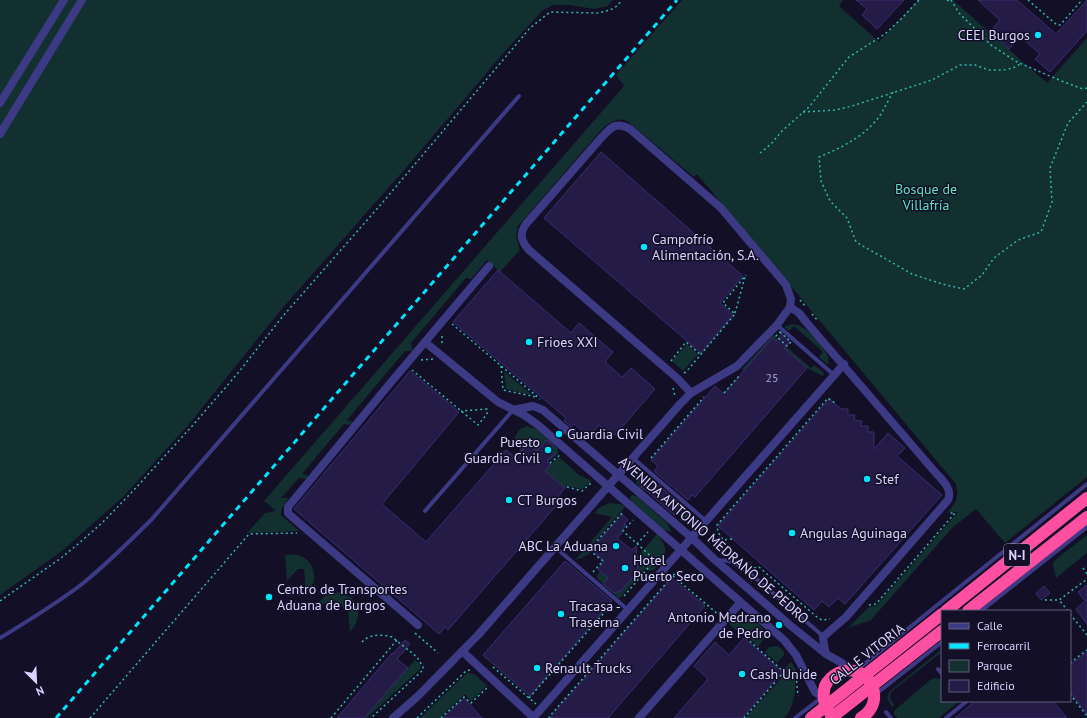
<svg xmlns="http://www.w3.org/2000/svg" width="1087" height="718" font-family="'PT Sans',sans-serif">
  <style>
    .green { fill: #12302f }
    .building { fill: #241b47; stroke: #3b2d73 }
    .lines { fill: none; stroke-linecap: round; stroke-linejoin: round }
    .path { stroke: #2fb8b0; stroke-width: 1.5; stroke-dasharray: 2 3; stroke-linecap: butt }
    .lane { stroke: #3d3a85; stroke-width: 4 }
    .street { stroke: #3d3a85; stroke-width: 8 }
    .highway { stroke: #ff4fa3; stroke-width: 12 }
    .rail { stroke: #00e5ff; stroke-width: 3; stroke-dasharray: 6 5; stroke-linecap: butt }
    .poi-dot { fill: #00e5ff; stroke: #130f26; stroke-width: 1.5 }
    .labels { text-anchor: middle; dominant-baseline: central; stroke-width: 3; stroke-linejoin: round; paint-order: stroke }
    .number-label { font-size: 12px; fill: #aca6d1 }
    .shield { fill: #130f26; stroke: #9e99be; stroke-width: 1 }
    .shield-label { font-size: 13px; font-weight: bold; fill: #d9d4ff }
    .poi-label { font-size: 14px; fill: #d9d4ff; stroke: #130f26; text-anchor: start }
    .park-label { font-size: 14px; fill: #5fe0c0; stroke: #130f26 }
    .street-label { font-size: 14px; fill: #d9d4ff; stroke: #130f26 }
  </style>
  <rect width="100%" height="100%" fill="#130f26"/>
  <path class="green" d="M0,0H613L607,6L595,9L568,5H553L542,11L506,50L411,162L280,311L190,423L124,496L62,551L0,595Z
    M682,0H843L839,6L879,42L918,0H953L1047,83L1087,38V477L1005,543L976,509L952,528L871,620L848,628L869,607L876,606L958,512H948C957,502 959,496 956,484L697,174L694,177L627,121C617,117 611,122 603,128L518,226L516,236L520,250L500,272L487,260L471,279L466,278L411,343L413,351H405L347,420L353,422L350,425L344,424L302,474L308,475L306,479L299,478L281,498H289L282,508L281,515L299,531L247,533L265,513L276,511L264,501L624,86L616,75Z
    M792,324C805,324 822,343 827,355C829,358 828,361 828,365L819,357L823,352L794,326L789,331L784,327Z
    M773,335L811,368L814,365L824,373L823,376L807,368L773,338L744,371L742,369Z
    M687,344L698,354L683,371L672,361Z
    M504,371L532,395L506,389Z
    M527,426L536,429L556,446L558,449V454L548,462L528,444L522,451L517,446L515,437L519,430Z
    M559,457L579,475L592,481L582,489L568,486L565,488L545,471L551,464Z
    M635,464L645,473L643,480L644,489L643,491C634,483 633,475 635,464Z
    M632,495L638,497L667,523L672,532L661,529L632,504L630,498Z
    M609,503L620,504L625,507L588,550L590,553L582,558L575,560L612,517L594,513L599,508Z
    M684,508L698,519L692,522H683L680,520V512Z
    M657,534C671,551 666,557 653,571L645,569L619,599L598,579L597,576L600,571L637,557Z
    M1087,535V553L1056,578L1053,565L1054,561Z
    M285,555C289,555 294,554 298,555C308,557 316,569 314,580C313,585 309,589 306,593L304,569H298L287,581Z
    M338,592C360,597 364,616 350,632L348,610L343,609L342,604H317L325,596Z
    M738,618C749,617 756,620 763,629L764,638L758,647L745,634L741,635L729,624Z
    M777,646L780,647L784,652V655L777,663L765,652L769,647Z
    M942,649V652L891,692L890,697L894,705L892,707L887,698L890,691Z
    M415,660L420,664L421,668L367,718H364Z
    M791,662L796,669C794,675 795,679 795,685C795,698 792,709 784,718H745L787,672L784,669Z
    M467,673L474,674L487,686L471,701L465,694L440,718H420Z
    M934,678L942,679V701L958,702L939,718H897L894,714V711L930,680Z"/>
  <path class="building" d="M856,0H904L877,29L862,15L867,9Z
    M978,0H1017L1056,34L1087,0V31L1050,72L1035,59L1040,54L1020,36L1009,49L990,32L1000,20Z
    M601,152L743,276L720,303L733,315L701,353L544,218Z
    M498,270L571,333L579,323L613,352L605,362L622,377L631,368L655,389L616,434L610,435L599,425L589,437L574,424L571,427L564,421L566,418L453,322Z
    M782,334L790,342L784,348L807,368L695,497L692,495L688,500L654,471L658,466L651,460L715,386L724,394L772,338L776,341Z
    M410,371L459,412L382,504L426,542L506,450L515,457L521,450L522,451L528,444L537,451L547,440L554,446L551,450L555,453L547,461L551,464L545,471L565,488L558,497L561,500L448,630L445,627L439,634L294,509Z
    M829,399L841,409H848V415H855L854,420L862,421L861,426H868V432H874V449L888,433L905,448L897,456L942,495L845,604L838,598L829,607L822,601L814,610L718,526Z
    M649,477L683,506L674,515L641,486Z
    M622,514L628,520L624,524L626,525L621,531L622,533L617,538L632,550L636,546L638,571L621,591L614,593L603,584L608,578L598,569L604,561L591,550Z
    M565,561L612,601L530,696L483,655Z
    M672,578L705,606L608,718H550Z
    M1087,585V624L1076,609L1085,601L1078,592Z
    M1044,586L1050,593L1041,600L1036,593Z
    M744,638L783,672L742,718H674L708,679L694,666L715,642L729,655Z
    M405,640L410,644L397,659L408,668L364,718H337L392,653L393,654Z
    M1087,652V714L1070,692V665Z
    M464,698L482,718H443Z
    M975,701H1053L1067,718H955Z"/>
  <g class="lines">
    <path class="path" d="M947,0L951,2
      M951,0L959,13L991,45L1017,62L1064,82L1083,89L1087,88
      M1028,0L1057,25H1060L1082,0
      M893,92C889,99 885,107 881,114C866,136 843,147 819,157L821,181L830,201L847,218L856,242L912,274L942,284L964,289L982,275L994,258L1018,240L1041,232L1052,202L1050,168L1068,123L1087,102
      M803,112L836,110L852,106L932,80L960,65H975L989,70H1003L1013,68L1022,63
      M760,153L771,144L782,131L809,107L849,57L885,34L900,20L919,0
      M800,300L805,306
      M735,313L745,277
      M812,314L818,321
      M452,324L540,399
      M780,332L791,342L787,346L776,336Z
      M442,336V344
      M421,360L433,359
      M671,361L686,342L701,355
      M501,366L503,390L536,397
      M412,370L478,425L487,414V409L461,411
      M684,373L686,372L735,314L723,303L746,275
      M673,388L675,396
      M724,393L740,375
      M651,458L704,397
      M550,463L560,455
      M567,487L582,491L591,483
      M732,539L723,540L718,532L717,525L828,398L835,403
      M637,544L648,532
      M754,568L759,567L818,618L822,620L830,619
      M1083,568L1087,574
      M593,572L603,561L589,550L623,512
      M673,576L719,615
      M624,596L655,560L623,531L633,520
      M1045,600H1059
      M0,601L61,558L78,544L102,523L133,491L193,425L238,373L283,316L383,202L530,28L550,12L598,13L610,10L617,6L622,0
      M869,605L876,604L955,513H948
      M1068,611L1059,600L1087,579
      M1070,614L1087,635
      M415,633L438,653
      M362,642C369,634 383,634 392,637L417,657L423,667V670L371,718
      M1070,663L1087,650
      M493,667L536,704
      M796,676L798,696
      M1070,694L1087,716
      M529,698L611,605
      M90,718L249,534L297,533
      M331,718L397,640
      M417,718L466,671L470,670
      M441,718L464,697L471,703L488,687
      M550,718L549,717L677,571
      M744,718L784,672L744,636"/>
    <path class="lane" d="M777,325L834,375
      M633,458L706,521
      M425,511L513,410
      M555,547L628,610
      M715,560C729,560 735,562 746,570L823,636
      M981,611L1087,527
      M0,638C28,621 56,604 82,584C107,564 129,542 152,519L519,96
      M938,669L942,674
      M857,670L1087,484
      M876,694L942,642
      M886,712L891,718
      M795,718L821,698
      M946,718L967,701"/>
    <path class="street" d="M0,103L64,0
      M0,134L82,0
      M790,307L799,313L806,322L935,472C942,480 953,489 948,500L846,617L823,637L824,645L826,654
      M425,342L498,402L524,415L538,425L784,640L796,655L815,692L823,697
      M513,410L533,406L543,410L692,538L714,559L791,626L826,654L842,663L853,670
      M418,625L291,516L288,513V507L387,387L489,266
      M462,651L534,718
      M534,717L844,364
      M393,718L418,696L479,634L680,404L691,393L737,366L777,325L790,307L791,299L786,285L721,208L630,129C616,121 611,127 601,138L526,224C519,234 521,241 529,250L677,378L691,393
      M639,718L740,603"/>
    <path class="highway" d="M946,611L1087,498
      M968,611L1087,517
      M830,713C824,705 822,696 825,686C828,680 832,676 838,673C868,660 889,701 861,718
      M811,718L942,614
      M831,718L942,631"/>
    <path class="rail" d="M56,718L677,0"/>
  </g>
  <g class="poi-dot">
    <circle cx="1038" cy="35" r="4"/>
    <circle cx="644" cy="247" r="4"/>
    <circle cx="529" cy="342" r="4"/>
    <circle cx="559" cy="434" r="4"/>
    <circle cx="548" cy="450" r="4"/>
    <circle cx="867" cy="479" r="4"/>
    <circle cx="509" cy="500" r="4"/>
    <circle cx="792" cy="533" r="4"/>
    <circle cx="616" cy="546" r="4"/>
    <circle cx="625" cy="568" r="4"/>
    <circle cx="269" cy="597" r="4"/>
    <circle cx="561" cy="614" r="4"/>
    <circle cx="779" cy="625" r="4"/>
    <circle cx="537" cy="668" r="4"/>
    <circle cx="742" cy="674" r="4"/>
  </g>
  <g class="labels">
    <g class="number-label">
      <text x="772" y="377">25</text>
    </g>
    <rect class="shield" x="1004" y="544" width="26" height="22" rx="3"/>
    <g class="shield-label">
      <text x="1017" y="555">N-I</text>
    </g>
    <g class="poi-label">
      <text x="1030" y="35" text-anchor="end">CEEI Burgos</text>
      <text x="652" y="239">Campofrío<tspan x="652" dy="16">Alimentación, S.A.</tspan></text>
      <text x="537" y="342">Frioes XXI</text>
      <text x="567" y="434">Guardia Civil</text>
      <text x="540" y="442" text-anchor="end">Puesto<tspan x="540" dy="16">Guardia Civil</tspan></text>
      <text x="875" y="479">Stef</text>
      <text x="517" y="500">CT Burgos</text>
      <text x="800" y="533">Angulas Aguinaga</text>
      <text x="608" y="546" text-anchor="end">ABC La Aduana</text>
      <text x="633" y="560">Hotel<tspan x="633" dy="16">Puerto Seco</tspan></text>
      <text x="277" y="589">Centro de Transportes<tspan x="277" dy="16">Aduana de Burgos</tspan></text>
      <text x="569" y="606">Tracasa -<tspan x="569" dy="16">Traserna</tspan></text>
      <text x="771" y="617" text-anchor="end">Antonio Medrano<tspan x="771" dy="16">de Pedro</tspan></text>
      <text x="545" y="668">Renault Trucks</text>
      <text x="750" y="674">Cash Unide</text>
    </g>
    <g class="park-label">
      <text x="926" y="189">Bosque de<tspan x="926" dy="16">Villafría</tspan></text>
    </g>
    <g class="street-label">
      <text transform="translate(714 540) rotate(41)">AVENIDA ANTONIO MEDRANO DE PEDRO</text>
      <text transform="translate(867 654) rotate(-38)">CALLE VITORIA</text>
    </g>
  </g>
  <rect x="941" y="610" width="130" height="92" fill="#130f26" stroke="#625e7d"/>
  <rect x="949" y="623" width="20" height="6" fill="#3d3a85" stroke="#625e7d"/>
  <text x="977" y="630" font-size="12" fill="#d9d4ff">Calle</text>
  <rect x="949" y="643" width="20" height="6" fill="#00e5ff" stroke="#625e7d"/>
  <text x="977" y="650" font-size="12" fill="#d9d4ff">Ferrocarril</text>
  <rect x="949" y="660" width="20" height="12" fill="#12302f" stroke="#625e7d"/>
  <text x="977" y="670" font-size="12" fill="#d9d4ff">Parque</text>
  <rect x="949" y="680" width="20" height="12" fill="#241b47" stroke="#625e7d"/>
  <text x="977" y="690" font-size="12" fill="#d9d4ff">Edificio</text>
  <g transform="translate(36 682) rotate(156)" stroke="#130f26" stroke-width="3" paint-order="stroke">
  <path d="M0-3L7 15L0 10L-7 15Z" fill="#d9d4ff"/>
  <text y="-6" font-size="11" font-weight="bold" text-anchor="middle" fill="#d9d4ff">N</text>
  </g>
</svg>
